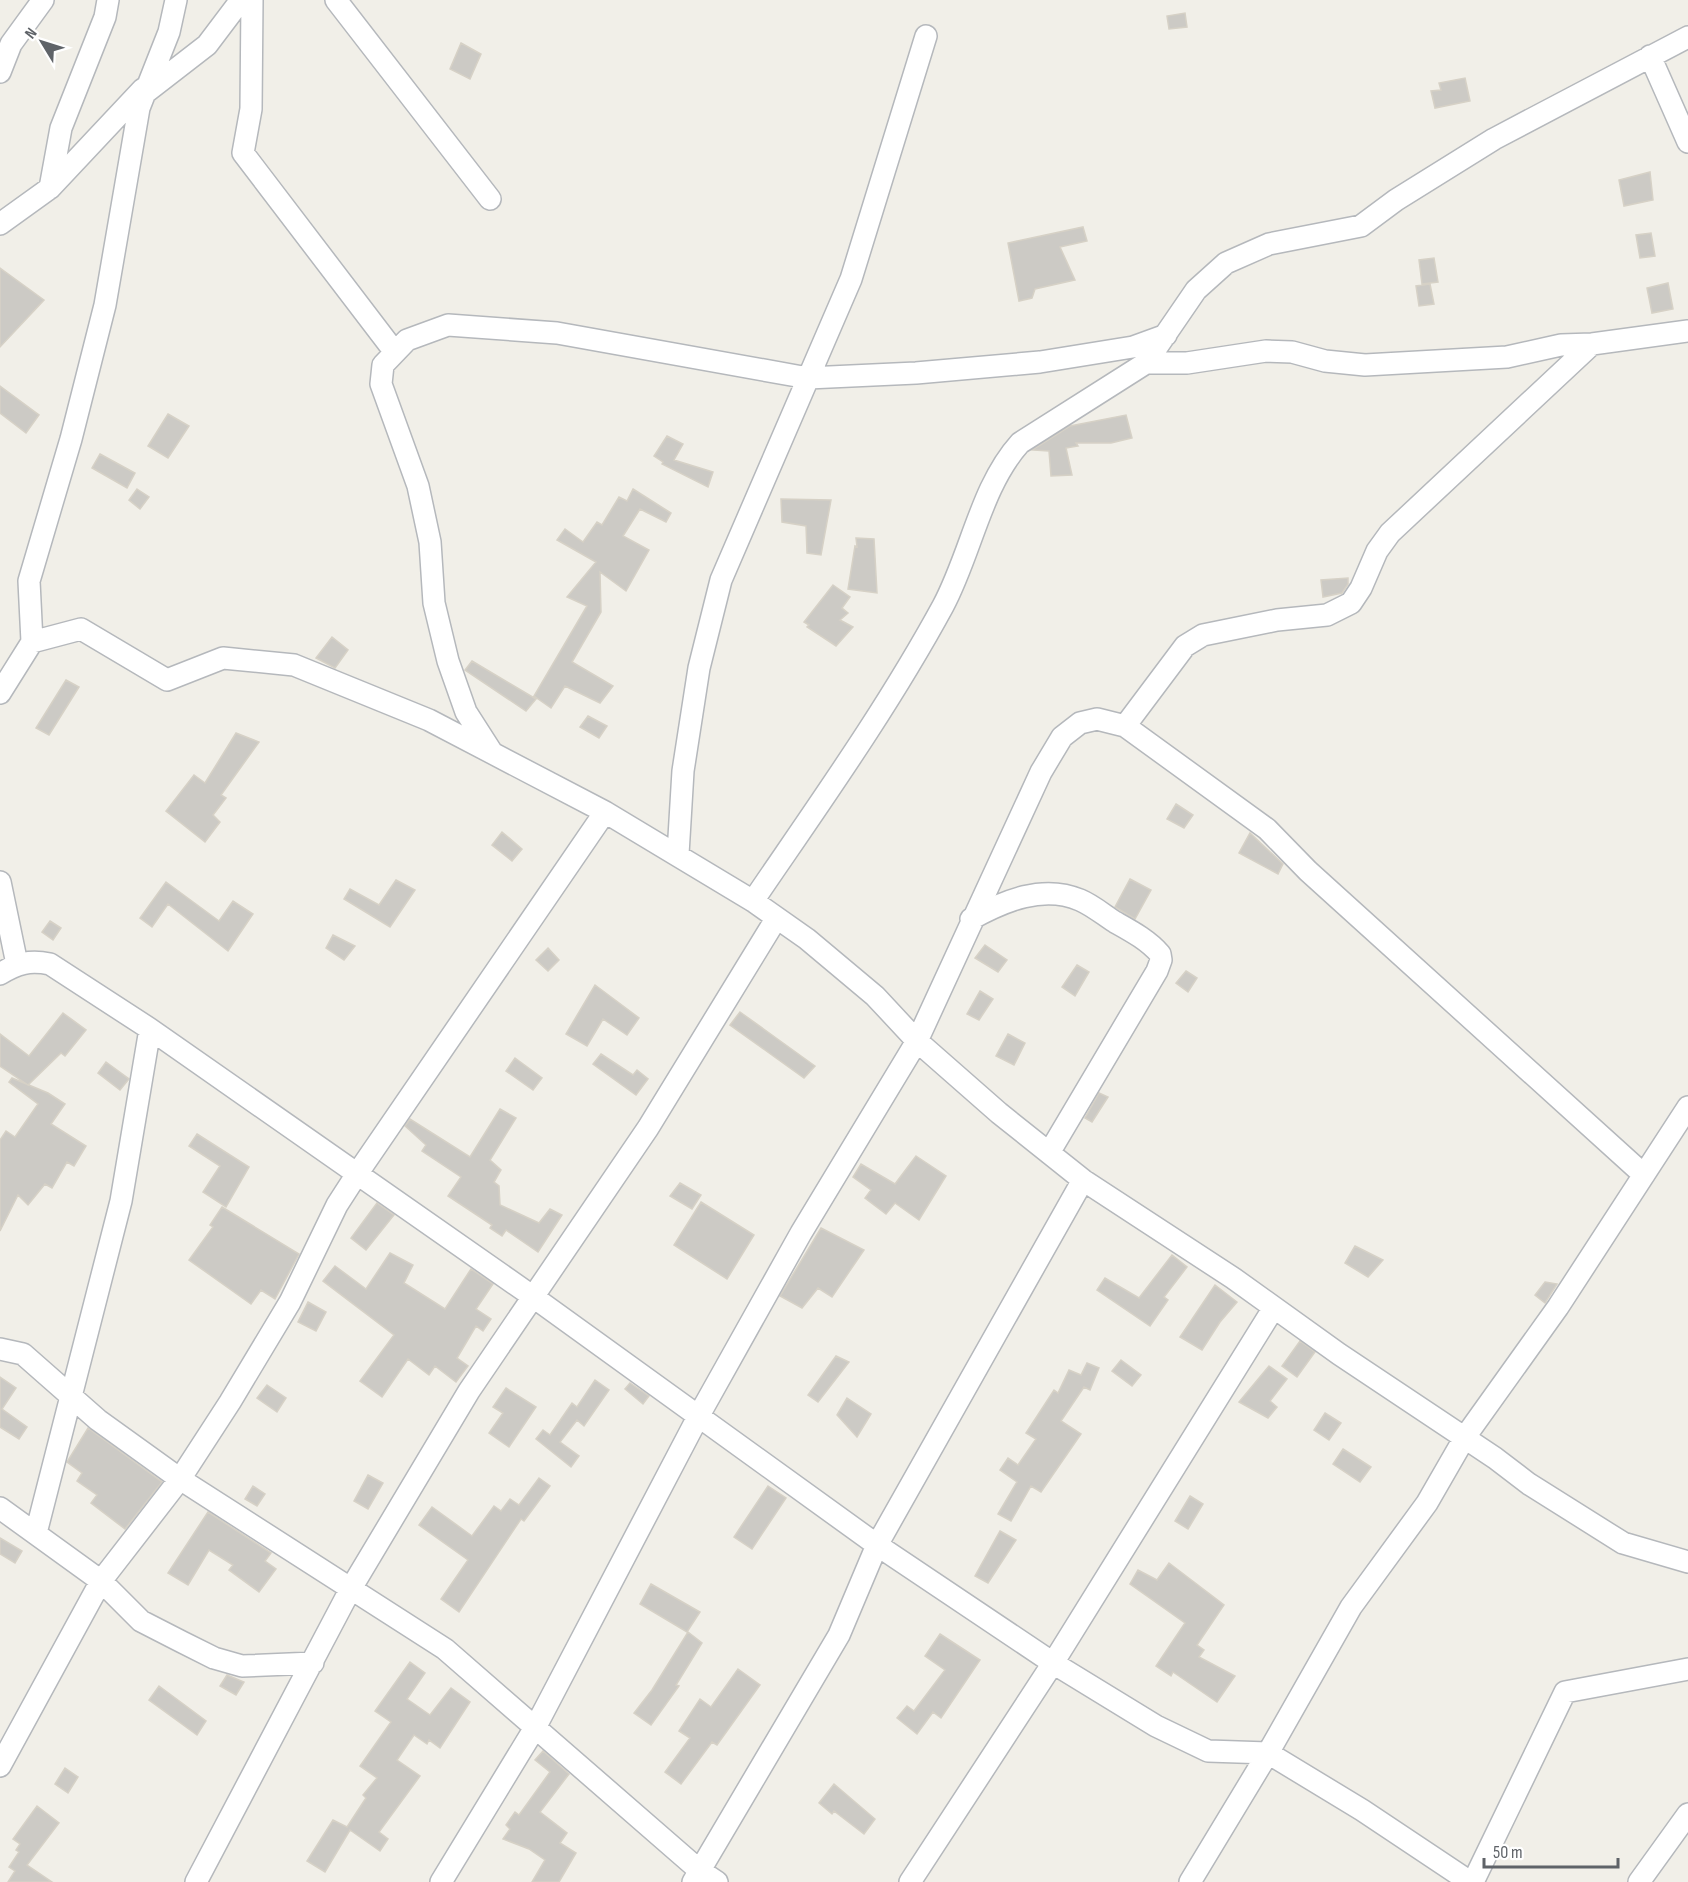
<svg xmlns="http://www.w3.org/2000/svg" width="1688" height="1882" font-family="'Sofia Sans Condensed',sans-serif">
  <style>
    .building { fill: #cccac5; stroke: #d6d1c6; stroke-width: 1.5 }
    .lines { fill: none; stroke-linecap: round; stroke-linejoin: round }
    .minor-casing { stroke: #b5b8bc; stroke-width: 24 }
    .minor { stroke: #fff; stroke-width: 21 }
  </style>
  <rect width="100%" height="100%" fill="#f1efe8"/>
  <path class="building" d="M1185,13L1187,27L1169,29L1167,16Z
    M461,43L481,54L470,79L450,69Z
    M1465,78L1470,101L1435,108L1431,91L1441,90L1439,83Z
    M1650,172L1653,200L1624,206L1619,180Z
    M1083,227L1087,241L1060,247L1075,280L1035,289L1032,298L1019,301L1008,243Z
    M1651,233L1655,256L1640,258L1636,235Z
    M1434,258L1438,282L1422,284L1419,260Z
    M0,268L44,300L0,347Z
    M1668,283L1673,309L1652,313L1647,288Z
    M1430,284L1434,304L1419,306L1416,286Z
    M0,386L39,415L26,433L0,413Z
    M168,414L189,426L168,458L148,446Z
    M1126,415L1132,438L1111,443H1076L1078,446L1066,448L1072,475L1051,476L1049,451L1032,450L1070,426Z
    M667,436L683,444L674,460L713,472L708,487L662,464L663,462L654,456Z
    M100,454L135,473L127,488L92,468Z
    M137,489L149,497L140,509L129,500Z
    M633,489L671,513L666,522L640,509L623,536L649,550L626,591L600,572L601,612L572,662L613,686L600,703L565,686L551,708L534,696L587,606L567,597L596,562L557,540L565,529L583,542L597,522L602,525L619,497L627,501Z
    M781,499L831,500L821,555L807,553L806,526L782,522Z
    M856,538L874,539L877,593L848,589L855,546L857,547Z
    M1348,578V584L1342,593L1323,597L1321,580Z
    M833,585L850,597L842,608L848,613L840,620L853,627L836,646L807,627L809,625L804,622Z
    M332,637L348,650L335,668L316,658Z
    M472,661L536,699L526,711L465,670Z
    M66,680L79,687L49,735L36,728Z
    M588,716L607,726L599,738L580,727Z
    M236,733L259,742L221,795L226,798L213,815L220,822L205,842L166,811L194,775L205,783Z
    M1176,804L1193,815L1184,828L1167,819Z
    M502,832L522,849L512,861L492,845Z
    M1250,833L1283,864L1278,874L1239,853Z
    M1130,879L1151,890L1135,919L1115,907Z
    M396,880L415,890L390,927L344,899L350,889L379,905Z
    M166,882L219,921L233,901L253,914L228,951L168,904L152,927L140,918Z
    M50,921L61,928L53,940L42,932Z
    M333,935L355,946L344,960L326,948Z
    M985,945L1007,960L998,972L975,958Z
    M548,948L559,960L548,971L536,960Z
    M1077,965L1089,972L1075,996L1062,987Z
    M1186,971L1197,978L1188,992L1176,983Z
    M595,985L639,1018L627,1035L603,1019L587,1046L566,1034Z
    M980,991L993,999L979,1020L967,1014Z
    M740,1012L815,1066L804,1078L730,1025Z
    M63,1013L86,1030L65,1056L61,1053L28,1085L0,1066V1034L29,1056Z
    M1008,1034L1025,1043L1014,1065L996,1056Z
    M601,1054L633,1075L637,1070L648,1079L636,1095L593,1064Z
    M515,1058L542,1078L533,1090L506,1071Z
    M106,1062L129,1079L120,1090L98,1073Z
    M12,1078L48,1093L65,1104L51,1124L86,1146L74,1166L67,1162L52,1188L45,1184L28,1205L18,1195L0,1231V1140L6,1131L15,1137L38,1104L9,1082Z
    M1099,1093L1108,1097L1092,1122L1085,1118Z
    M500,1109L516,1118L490,1160L501,1170L494,1182L499,1186L500,1205L539,1223L550,1209L562,1215L538,1252L506,1230L502,1236L490,1228L492,1225L448,1196L461,1177L422,1151L426,1145L405,1126L410,1119L470,1157Z
    M197,1134L249,1167L226,1207L203,1192L220,1166L189,1146Z
    M916,1156L946,1176L919,1220L895,1203L886,1214L865,1198L871,1190L853,1177L861,1164L895,1184Z
    M680,1183L701,1195L692,1209L670,1196Z
    M701,1202L754,1235L727,1279L674,1245Z
    M377,1203L394,1215L366,1250L351,1238Z
    M222,1207L299,1254L275,1299L261,1290L251,1304L189,1260L213,1227L210,1225Z
    M821,1228L864,1250L832,1297L818,1288L802,1308L780,1296Z
    M1355,1246L1383,1260L1368,1277L1345,1263Z
    M390,1253L413,1265L404,1283L445,1309L471,1269L493,1284L476,1309L491,1319L483,1331L476,1326L457,1358L468,1366L456,1382L435,1366L429,1375L408,1359L382,1397L360,1381L394,1335L323,1281L335,1266L366,1289Z
    M1172,1255L1187,1267L1164,1297L1168,1300L1150,1326L1097,1290L1105,1278L1139,1298Z
    M1545,1282L1557,1284L1545,1303L1535,1295Z
    M1215,1285L1237,1302L1220,1322L1202,1350L1180,1337Z
    M308,1302L326,1312L316,1331L298,1322Z
    M1300,1341L1315,1352L1297,1377L1282,1366Z
    M836,1356L849,1362L818,1402L808,1395Z
    M1121,1360L1141,1375L1132,1386L1112,1371Z
    M1087,1363L1099,1368L1090,1390L1084,1387L1061,1421L1081,1434L1041,1492L1031,1486L1011,1521L998,1514L1017,1482L1000,1470L1008,1458L1018,1465L1036,1439L1026,1433L1054,1390L1058,1393L1069,1370L1081,1375Z
    M1269,1366L1287,1379L1270,1401L1277,1407L1268,1418L1239,1402Z
    M0,1377L16,1388L2,1409L27,1427L19,1439L0,1427Z
    M595,1380L609,1390L584,1426L577,1420L560,1442L579,1456L571,1467L536,1439L543,1430L550,1435L572,1403L577,1407Z
    M630,1383L649,1396L643,1404L625,1389Z
    M267,1385L286,1398L277,1412L257,1398Z
    M506,1388L536,1407L509,1447L489,1433L503,1413L493,1407Z
    M847,1398L871,1414L857,1437L837,1415Z
    M1325,1413L1341,1423L1329,1440L1314,1430Z
    M88,1428L162,1482L125,1529L91,1503L97,1495L77,1481L82,1473L67,1462Z
    M1343,1449L1371,1467L1360,1482L1333,1464Z
    M368,1475L383,1483L368,1509L354,1501Z
    M539,1478L550,1486L524,1521L521,1519L459,1612L441,1599L468,1560L419,1525L432,1507L472,1536L494,1506L501,1511L510,1499L519,1505Z
    M253,1486L265,1494L257,1506L245,1499Z
    M768,1486L786,1498L752,1549L734,1537Z
    M1190,1496L1203,1504L1188,1529L1175,1521Z
    M208,1512L271,1553L265,1561L276,1569L259,1592L229,1570L233,1565L209,1550L188,1585L168,1573Z
    M1000,1531L1016,1540L988,1583L975,1576Z
    M0,1538L22,1551L15,1563L0,1554Z
    M1169,1563L1224,1605L1197,1645L1204,1650L1199,1657L1235,1676L1217,1702L1173,1672L1171,1676L1156,1666L1185,1623L1130,1584L1138,1570L1157,1580Z
    M651,1584L700,1612L687,1632L640,1604Z
    M688,1632L702,1643L676,1685L679,1686L651,1725L634,1713L652,1690Z
    M940,1634L980,1660L941,1718L933,1712L917,1734L897,1718L907,1706L914,1711L945,1670L925,1656Z
    M410,1662L425,1673L407,1699L430,1715L451,1688L470,1702L440,1748L429,1740L427,1744L414,1735L397,1760L420,1776L379,1832L388,1839L380,1851L350,1830L325,1872L307,1861L333,1820L347,1827L366,1798L363,1795L377,1778L360,1766L391,1722L375,1711Z
    M738,1669L760,1685L717,1745L712,1742L681,1784L665,1772L690,1738L679,1731L700,1699L711,1707Z
    M227,1675L244,1682L236,1695L220,1686Z
    M159,1686L206,1721L197,1735L149,1700Z
    M543,1751L569,1774L540,1812L567,1833L560,1843L576,1853L559,1882H532L545,1860L529,1849L503,1839L510,1829L506,1825L515,1812L519,1815L550,1772L535,1760Z
    M65,1768L78,1777L68,1793L55,1784Z
    M834,1784L875,1819L864,1834L834,1811L832,1814L819,1803Z
    M37,1806L59,1823L27,1865L52,1882H8L15,1871L9,1867L19,1852L16,1850L20,1844L13,1839Z"/>
  <g class="lines">
    <g class="minor-casing">
      <path id="minor" d="M252,0L251,109L243,153L394,351
        M336,0L490,199
        M1650,56L1688,142
        M0,72L11,44L43,0
        M145,93L207,45L241,0
        M50,188L61,128L105,17L108,0
        M0,224L50,188L143,89
        M1146,363H1187L1266,351L1292,352L1325,361L1365,365L1507,357L1561,345L1592,344L1688,331
        M32,642L81,629L167,680L223,658L294,665L429,720L605,812L753,901L807,939L875,996L917,1041L999,1113L1083,1180L1233,1278L1339,1354L1495,1458L1529,1484L1623,1543L1688,1562
        M0,693L32,642L29,581L71,439L105,305L139,108L169,32L176,0
        M1125,726L1185,646L1203,635L1277,620L1327,615L1351,603L1361,588L1377,551L1390,533L1592,344
        M491,751L466,712L448,661L434,603L430,542L418,486L381,384L383,365L407,340L448,325L557,333L808,378L916,373L1040,362L1133,347L1166,335
        M678,854L683,771L699,668L721,580L851,279L926,36
        M0,882L17,964
        M753,901C819,804 887,709 943,606C971,554 981,486 1020,443L1146,363L1196,290L1226,263L1269,244L1361,226L1396,200L1494,139L1688,37
        M971,919C1004,901 1043,884 1080,900C1092,905 1104,915 1115,922C1131,931 1148,940 1160,954L1161,960L1157,971L1049,1153
        M0,974C17,963 30,960 50,964L150,1029L532,1296L877,1545L1053,1663L1156,1726L1208,1751L1268,1753L1362,1810L1470,1882
        M0,1349L23,1354L98,1420L180,1479L445,1649L699,1870L717,1882
        M0,1508L101,1581L141,1621L182,1642L214,1658L242,1666L313,1663
        M36,1533L121,1201L150,1029
        M0,1766L101,1581L180,1479L230,1402L290,1302L337,1205L357,1174L605,812
        M196,1882L350,1590L469,1391L648,1128L776,919
        M441,1882L536,1726L698,1417L801,1233L917,1041L1041,772L1062,737L1080,723L1097,719L1125,726L1267,829L1308,871L1644,1175
        M693,1882L839,1635L877,1545L1083,1180
        M910,1882L1053,1663L1273,1309
        M1190,1882L1268,1753L1351,1607L1427,1503L1465,1437L1558,1307L1688,1107
        M1473,1882L1565,1692L1688,1669
        M1639,1882L1688,1814"/>
    </g>
    <use href="#minor" class="minor"/>
  </g>
  <g transform="translate(42 42) rotate(308)" stroke="#ffffff" stroke-width="4.5" paint-order="stroke">
  <path d="M0-4.5L10 22L0 15L-10 22Z" fill="#5f6368"/>
  <text y="-9" font-size="16" font-weight="bold" text-anchor="middle" fill="#5f6368">N</text>
  </g>
  <path d="M1484 1858v9h134v-9" fill="none" stroke="#5f6368" stroke-width="3"/>
  <text x="1493" y="1858" font-size="18" fill="#5f6368" stroke="#ffffff" stroke-width="4.5" paint-order="stroke">50 m</text>
</svg>
